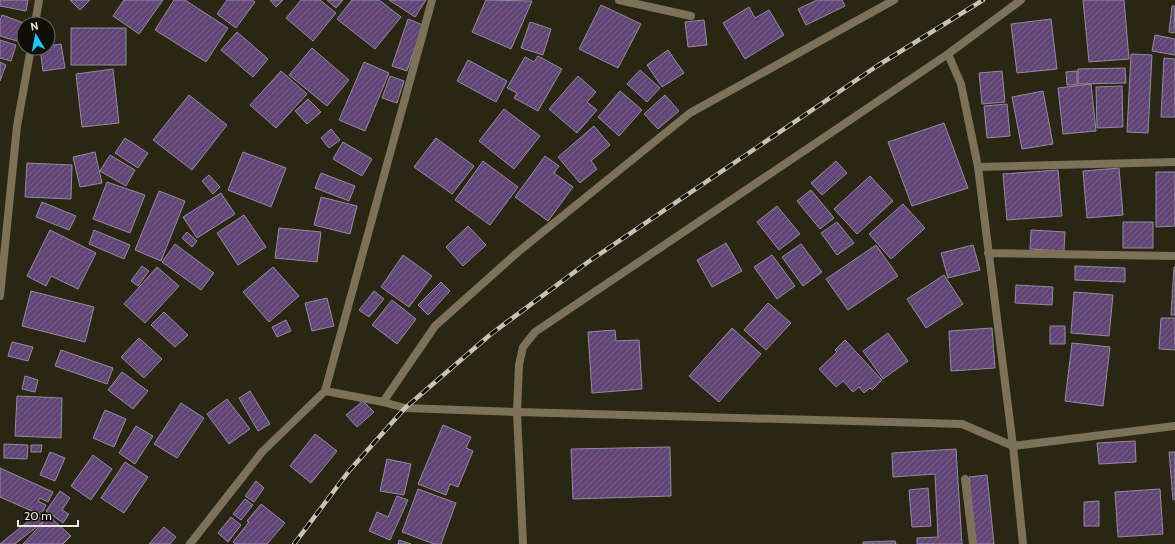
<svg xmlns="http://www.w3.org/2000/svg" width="1175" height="544" font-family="Cabin,sans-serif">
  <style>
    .building { fill: url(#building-hatch); stroke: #968b9e }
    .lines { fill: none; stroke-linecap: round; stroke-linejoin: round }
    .service { stroke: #7d7159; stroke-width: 8 }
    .minor { stroke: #7d7159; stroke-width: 8 }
    .rail-casing { stroke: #c6c3b6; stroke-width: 4.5 }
    .rail { stroke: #100f07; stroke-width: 3; stroke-dasharray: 9; stroke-linecap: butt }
  </style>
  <defs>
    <pattern id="building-hatch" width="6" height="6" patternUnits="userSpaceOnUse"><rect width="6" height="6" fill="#614576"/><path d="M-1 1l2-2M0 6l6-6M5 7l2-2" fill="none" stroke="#786089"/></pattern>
  </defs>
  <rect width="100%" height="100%" fill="#292614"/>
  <path class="building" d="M0,0H28L26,11L0,6Z
    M70,0H90L80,10Z
    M124,0H163L139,34L113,16Z
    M174,0H185L228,28L206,62L155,30Z
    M227,0H252L255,2L236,28L217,14Z
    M270,0H283L276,7Z
    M301,0H320L336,13L313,41L286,18Z
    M327,0H343L336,8Z
    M352,0H379L401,17L375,49L337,19Z
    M389,0H426L415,17Z
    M486,0L532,1L511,49L472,32Z
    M817,0H842L845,6L806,25L798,9Z
    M1083,0H1124L1129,59L1089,62Z
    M601,5L641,24L618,68L579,49Z
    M1172,6H1175L1174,33L1169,32Z
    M749,7L755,18L769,10L784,35L745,59L723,23Z
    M2,15L24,23L17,41L0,36V21Z
    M408,19L423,25L407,71L392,66Z
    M1051,19L1057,69L1017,73L1011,24Z
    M704,20L707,45L688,47L685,22Z
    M530,22L551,29L543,55L521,48Z
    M71,28H126V65H71Z
    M237,32L268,59L253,77L221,50Z
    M1155,35L1175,39V55L1152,51Z
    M0,40L16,45L11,61L0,58Z
    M61,44L65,68L43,71L40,48H48V46Z
    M312,48L349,80L327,106L289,75Z
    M668,50L684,73L662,87L647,65Z
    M1131,54L1152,55L1148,133L1127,132Z
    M538,56L562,69L538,111L514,98L517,93L507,88L525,57L534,62Z
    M1164,58L1175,59V117H1161Z
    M468,60L507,81L496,102L457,81Z
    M0,62L6,65L0,81Z
    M364,62L389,73L365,131L339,120Z
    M1125,68L1126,83L1078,84V69Z
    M113,69L119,123L82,127L76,74Z
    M640,70L660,88L647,102L627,84Z
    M281,71L307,94L276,128L250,105Z
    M1002,71L1005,102L982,104L979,73Z
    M1077,71V85H1067L1066,72Z
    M390,76L404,81L397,103L382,98Z
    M578,76L596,92L587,102L597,110L577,133L549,109Z
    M1091,84L1096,131L1063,134L1058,88Z
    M1122,86L1123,127L1097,128L1096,87Z
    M620,91L642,110L619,136L598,117Z
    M1043,91L1053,144L1022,149L1012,97Z
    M189,95L227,125L192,170L153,140Z
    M665,95L679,111L658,129L644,114Z
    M308,99L321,112L307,124L295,111Z
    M1007,104L1010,136L987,138L984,106Z
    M504,109L540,136L514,169L479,141Z
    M944,123L968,188L912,206L888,142Z
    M594,126L610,145L591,161L597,169L580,183L558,157Z
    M331,129L340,140L329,148L321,138Z
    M125,138L148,153L138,168L115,153Z
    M436,138L474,166L452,194L414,167Z
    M343,142L372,159L362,176L333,159Z
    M95,152L102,183L80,187L73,157Z
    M243,152L286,168L271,207L228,190Z
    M110,155L135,170L126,186L100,171Z
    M545,156L559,166L554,173L573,187L548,221L515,197Z
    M483,161L518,187L490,225L455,200Z
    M836,161L847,173L822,195L811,183Z
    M27,163L72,165L71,199L25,197Z
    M1119,168L1123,215L1087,218L1083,171Z
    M1058,170L1062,216L1007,220L1003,174Z
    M1156,172H1175V226L1156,227Z
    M321,173L355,186L349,201L315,188Z
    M209,175L220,187L213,194L202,181Z
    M870,176L893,201L857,234L834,209Z
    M107,182L145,195L130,233L93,219Z
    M811,190L834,218L820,229L797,201Z
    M159,191L185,201L161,261L135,250Z
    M221,193L235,214L197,238L183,217Z
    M321,197L357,206L350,234L314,225Z
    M42,202L76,216L69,230L36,217Z
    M903,204L925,228L891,259L869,234Z
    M777,206L800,234L779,250L757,222Z
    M244,215L266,247L238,265L217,233Z
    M837,222L854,243L837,255L821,233Z
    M1123,222H1153V248H1123Z
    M468,226L486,245L463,266L446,247Z
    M279,228L321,232L317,262L275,258Z
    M50,230L96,253L78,289L51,276L46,286L27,276Z
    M94,230L130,245L124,259L89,244Z
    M1031,230L1065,232L1064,251L1030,249Z
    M187,232L197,241L192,247L182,238Z
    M726,243L742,271L712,287L697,260Z
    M175,244L214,273L201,290L162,262Z
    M801,244L822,272L803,286L782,257Z
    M876,245L898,276L848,310L826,279Z
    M973,245L980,270L948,278L941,253Z
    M403,255L432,276L409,307L381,287Z
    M772,255L795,286L777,299L754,267Z
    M142,266L149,271L138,286L131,281Z
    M1075,266L1125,268V282L1075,280Z
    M157,267L179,286L145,323L124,304Z
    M273,267L299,296L269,322L243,292Z
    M1174,267H1175V315H1171Z
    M944,275L963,304L926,328L907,299Z
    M441,282L450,291L428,315L418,305Z
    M1016,285L1053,287L1052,305L1015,303Z
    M31,291L94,307L85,342L22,326Z
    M374,291L384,299L369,317L359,310Z
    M1074,292L1113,295L1109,336L1071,333Z
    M327,298L334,326L312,331L305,303Z
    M392,300L416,319L397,344L372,325Z
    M768,303L791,323L766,350L744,330Z
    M164,312L188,335L175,347L151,325Z
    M1161,318H1175V350L1159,349Z
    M286,320L291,331L277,337L272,327Z
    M1050,326H1065V344H1050Z
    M732,328L761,354L719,402L689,376Z
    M992,328L995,368L951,371L949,331Z
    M615,330L616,341L639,340L642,389L592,393L588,332Z
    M888,333L908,361L883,379L863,351Z
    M139,338L162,359L144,378L121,357Z
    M845,340L882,380L872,390L870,388L864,393L859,387L853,392L843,381L836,387L819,369L837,352L835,350Z
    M12,342L33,347L28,361L8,356Z
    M1072,343L1110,347L1103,406L1065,401Z
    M61,350L113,368L107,384L55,366Z
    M122,372L148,391L133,409L108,390Z
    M25,376L38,380L35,392L22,389Z
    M250,391L270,424L258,431L239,398Z
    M17,396L62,398L61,438L15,436Z
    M227,399L250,429L229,444L207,414Z
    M363,401L374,412L357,427L346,415Z
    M181,403L204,418L177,458L154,444Z
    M105,410L126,419L114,447L93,438Z
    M443,425L471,437L466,448L473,451L458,487L450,484L446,495L418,484Z
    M136,426L153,436L135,464L119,453Z
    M315,434L337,451L311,483L290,466Z
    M1135,441L1136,462L1099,464L1097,443Z
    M4,444L28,445L27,459L4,458Z
    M31,445H42L41,452H31Z
    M670,447L671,496L573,499L571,449Z
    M956,449L962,544H917V538L938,537L935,474L893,477L892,453Z
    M50,452L65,458L55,481L40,475Z
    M1169,452H1175V499L1173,500Z
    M93,455L112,469L91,500L71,486Z
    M387,459L411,464L404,495L380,491Z
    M125,462L148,477L124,513L101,498Z
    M0,468L53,492L48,502L40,498L38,501L46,505L41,515L0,497Z
    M987,475L994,544H976L969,477Z
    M256,481L264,488L254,502L245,496Z
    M928,488L931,526L912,527L909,490Z
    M418,489L456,503L441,544H434L402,532Z
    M1160,489L1163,534L1118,537L1115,492Z
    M60,491L70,498L62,510L69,514L63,523L46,511Z
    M397,496L408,500L390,540L369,531L377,512L388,517Z
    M245,499L253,505L241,520L233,514Z
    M1099,501V526H1084V502Z
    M261,504L285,523L267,544H235L233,542L249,522L247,521Z
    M37,514L43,522L15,544H0Z
    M49,516L71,536L63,544H23Z
    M231,517L241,525L228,542L218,533Z
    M164,527L176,537L170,544H149Z
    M399,540L411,544H398Z
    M895,541L896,544H863V542Z"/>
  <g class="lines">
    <path class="service" d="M965,479L973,544"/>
    <path class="minor" d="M619,0L691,16
      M1021,0L948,54L961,84L978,167L1013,446L1023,544
      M35,24L39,0
      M978,167L1175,162
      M988,253L1175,256
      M0,296L17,126L31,48
      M325,391L383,402L405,408L517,412L962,424L1013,446L1175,426
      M383,402L435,326L518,252L690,113L894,0
      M190,544L262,452L325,391L432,0
      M523,544L517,412L519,365L523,347L535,332L948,54"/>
    <g class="rail-casing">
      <path id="rail" d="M294,544L349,471L405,408L491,334L588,262L877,66L983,0"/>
    </g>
    <use href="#rail" class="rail"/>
  </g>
  <g transform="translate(36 36) rotate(350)"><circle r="19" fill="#100f07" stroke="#68675d"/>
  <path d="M0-3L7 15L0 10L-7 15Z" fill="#19cafc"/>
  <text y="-6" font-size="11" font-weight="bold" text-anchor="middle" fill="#eceade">N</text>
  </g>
  <path d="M18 520v6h60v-6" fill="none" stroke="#eceade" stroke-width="2"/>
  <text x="24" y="520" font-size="12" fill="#eceade" stroke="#100f07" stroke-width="3" paint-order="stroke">20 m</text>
</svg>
